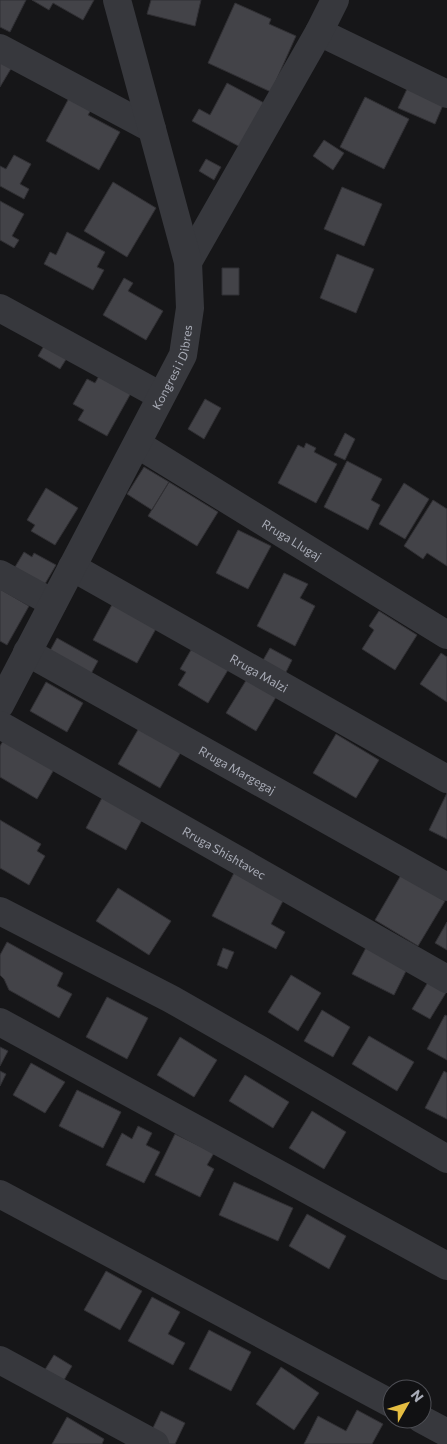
<svg xmlns="http://www.w3.org/2000/svg" width="447" height="1444" font-family="Commissioner,sans-serif">
  <style>
    .building { fill: #434348; stroke: #313034 }
    .lines { fill: none; stroke-linecap: round; stroke-linejoin: round }
    .minor { stroke: #37383d; stroke-width: 28 }
    .labels { text-anchor: middle; dominant-baseline: central; stroke-width: 4.5; stroke-linejoin: round; paint-order: stroke }
    .street-label { font-size: 12px; fill: #a9acb7; stroke: #111113 }
  </style>
  <rect width="100%" height="100%" fill="#161618"/>
  <path class="building" d="M0,0H26L10,32L0,27Z
    M32,0H94L83,20L53,3L49,10Z
    M151,0H201L195,26L147,14Z
    M235,3L271,19L269,24L296,36L271,92L208,63Z
    M0,60L12,67L0,87Z
    M227,83L266,104L242,148L192,121L199,109L210,115Z
    M407,89L443,105L435,124L398,108Z
    M365,97L409,119L384,169L340,147Z
    M69,98L91,110L88,115L120,132L99,170L46,141Z
    M324,140L344,153L333,170L313,156Z
    M14,155L31,164L20,184L29,189L24,199L0,186V166L6,169Z
    M206,159L221,167L214,180L199,171Z
    M113,182L156,208L127,257L84,231Z
    M342,187L382,204L364,246L324,229Z
    M0,201L24,214L12,236L19,240L14,248L0,240Z
    M67,232L105,252L97,267L104,270L93,290L44,264L50,252L56,255Z
    M337,254L374,269L356,313L320,298Z
    M222,268H239V295H222Z
    M124,278L133,283L128,291L163,311L146,340L103,315Z
    M48,339L70,353L60,369L38,356Z
    M99,376L131,393L107,436L78,420L84,410L73,404L87,379L95,383Z
    M205,399L221,408L204,439L188,429Z
    M345,433L355,439L345,460L334,455Z
    M306,443L316,448L314,452L337,464L316,503L278,483L298,445L304,448Z
    M347,461L382,479L371,500L380,505L368,530L324,507Z
    M144,467L169,482L152,510L127,494Z
    M169,482L218,512L197,546L148,516Z
    M404,483L429,499L405,539L379,524Z
    M46,488L78,508L55,545L31,531L35,525L27,520Z
    M433,500L447,509V566L427,553L423,559L404,546Z
    M238,530L271,546L248,589L216,573Z
    M24,552L32,557L34,553L56,565L42,589L12,572Z
    M284,573L308,584L300,598L315,606L295,646L257,626Z
    M0,589L29,606L7,645L0,641Z
    M114,601L158,625L137,663L93,640Z
    M379,611L417,635L395,670L362,649L374,630L369,626Z
    M57,638L98,661L87,681L46,658Z
    M270,648L292,660L285,674L262,662Z
    M191,650L231,665L208,703L178,685L186,672L180,669Z
    M441,653L447,657V702L420,684Z
    M250,674L279,692L256,731L226,713Z
    M46,682L83,703L67,732L30,711Z
    M139,728L181,752L160,788L118,764Z
    M336,734L379,760L356,798L313,773Z
    M6,736L56,766L37,799L0,777V746Z
    M447,793V839L429,830Z
    M103,796L143,818L126,850L86,828Z
    M0,820L41,844L37,851L45,856L29,885L0,868Z
    M234,873L284,899L271,924L285,932L276,949L212,916Z
    M401,875L445,901L418,946L375,920Z
    M118,888L171,921L149,955L96,921Z
    M447,922V950L435,943Z
    M7,942L63,973L57,986L72,994L59,1018L9,990L4,979L0,975V955Z
    M368,944L409,965L394,995L352,974Z
    M223,948L234,952L227,969L217,965Z
    M291,975L321,993L298,1031L268,1012Z
    M431,977L447,991L430,1019L412,1009Z
    M107,997L148,1018L127,1059L86,1037Z
    M322,1010L350,1027L333,1057L304,1041Z
    M445,1015L447,1016V1060L427,1049Z
    M369,1036L414,1062L397,1091L352,1064Z
    M180,1037L217,1060L194,1097L157,1075Z
    M0,1047L8,1051L0,1066Z
    M31,1063L65,1082L45,1113L13,1095Z
    M0,1071L6,1074L0,1086Z
    M444,1071L447,1073V1119L425,1108Z
    M245,1075L289,1102L273,1128L229,1101Z
    M77,1090L121,1112L103,1148L59,1126Z
    M312,1111L346,1132L324,1169L289,1148Z
    M138,1126L152,1133L146,1145L160,1152L144,1183L106,1165L122,1133L132,1139Z
    M175,1134L214,1153L207,1165L214,1169L200,1197L155,1175Z
    M234,1182L293,1208L278,1241L219,1215Z
    M307,1214L346,1236L329,1269L289,1246Z
    M106,1271L142,1291L120,1330L84,1310Z
    M152,1297L180,1312L168,1334L185,1343L173,1365L128,1341Z
    M209,1330L251,1352L231,1391L189,1369Z
    M54,1355L72,1366L60,1387L41,1376Z
    M281,1367L319,1393L294,1430L256,1404Z
    M357,1410L383,1424L372,1444H304L318,1416L346,1431Z
    M161,1411L185,1423L175,1444H166L151,1432Z
    M67,1417L104,1439L102,1444H52Z"/>
  <g class="lines">
    <g class="minor">
      <path d="M319,32L447,94"/>
      <path d="M0,48L152,129"/>
      <path d="M188,262L319,32L335,0"/>
      <path d="M0,308L161,396"/>
      <path id="s1" d="M137,444L447,635"/>
      <path id="s2" d="M72,567L447,779"/>
      <path d="M0,574L53,603"/>
      <path id="s3" d="M27,652L447,887"/>
      <path id="s4" d="M0,705L183,355L190,308L188,262L117,0"/>
      <path id="s5" d="M0,725L447,979"/>
      <path d="M0,911L171,999L257,1048L447,1159"/>
      <path d="M0,1022L447,1266"/>
      <path d="M0,1194L392,1404"/>
      <path d="M0,1360L155,1444"/>
      <path d="M421,1419L447,1433"/>
    </g>
  </g>
  <g class="labels">
    <g class="street-label">
      <text stroke="none"><textPath href="#s4" startOffset="380">Kongresi i Dibres</textPath></text>
      <text stroke="none"><textPath href="#s1" startOffset="182">Rruga Llugaj</textPath></text>
      <text stroke="none"><textPath href="#s2" startOffset="215">Rruga Malzi</textPath></text>
      <text stroke="none"><textPath href="#s3" startOffset="241">Rruga Margegaj</textPath></text>
      <text stroke="none"><textPath href="#s5" startOffset="258">Rruga Shishtavec</textPath></text>
    </g>
  </g>
  <g transform="translate(407 1404) rotate(51)"><circle r="24" fill="#111113" stroke="#4e4f55"/>
  <path d="M0-4L9 19L0 12L-9 19Z" fill="#e5bd41"/>
  <text y="-8" font-size="14" font-weight="bold" text-anchor="middle" fill="#a9acb7">N</text>
  </g>
</svg>
